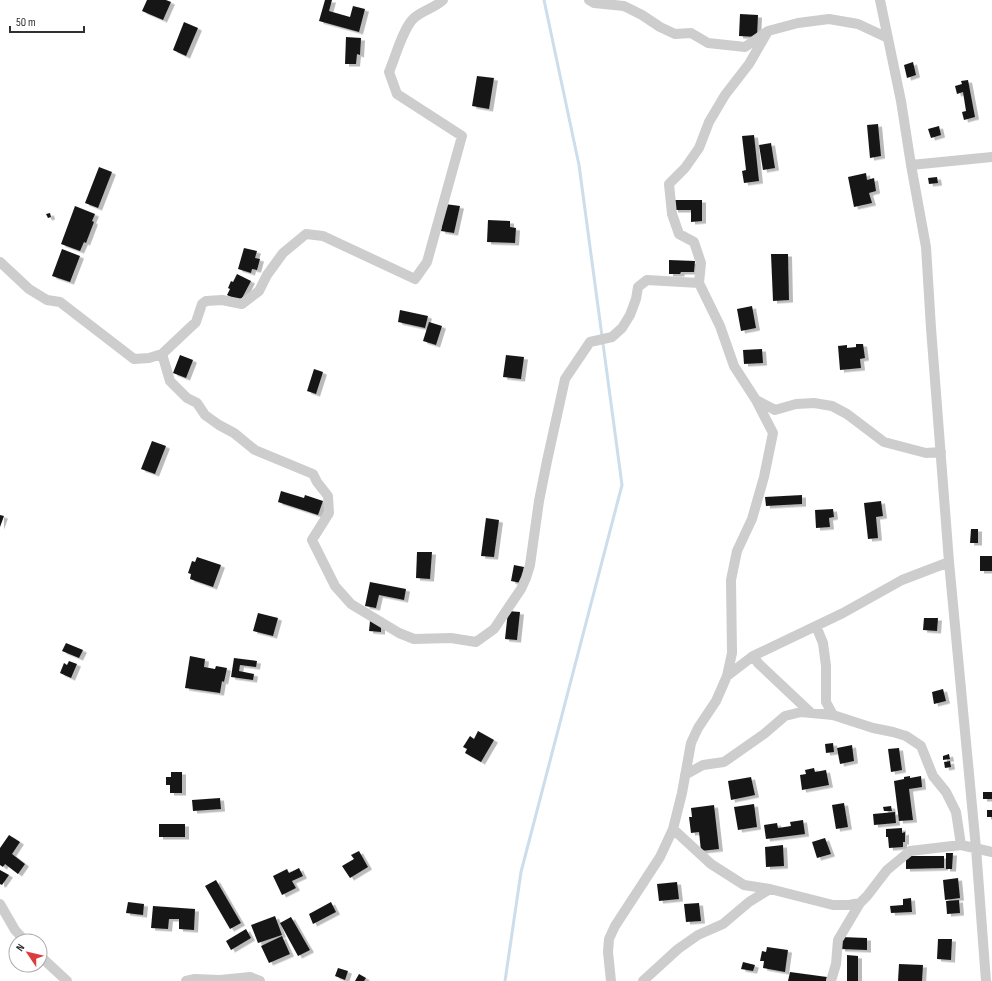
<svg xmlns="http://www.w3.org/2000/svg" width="992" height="981" font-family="'Sofia Sans Condensed',sans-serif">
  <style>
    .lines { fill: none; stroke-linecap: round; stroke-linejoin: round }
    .stream { stroke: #ccddeb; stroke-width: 3 }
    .building { fill: #171717; filter: url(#shadow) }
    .minor { stroke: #cdcdcd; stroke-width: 10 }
  </style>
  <defs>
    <filter id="shadow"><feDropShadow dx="4" dy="2.5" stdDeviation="0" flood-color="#0004"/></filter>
  </defs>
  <rect width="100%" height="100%" fill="#fff"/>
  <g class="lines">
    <path class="stream" d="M505,981L521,872L622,485L579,165L544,0"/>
  </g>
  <path class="building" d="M147,0H166L171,2L163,20L142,11Z
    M325,0H332L329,11L350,17L353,6L365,9L359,32L319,21Z
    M740,14L758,15L757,37L739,36Z
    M184,22L198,28L186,56L173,50Z
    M346,37L361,38L360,55L357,54L356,64H345Z
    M913,62L916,75L907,78L904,65Z
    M477,76L494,78L489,109L472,106Z
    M968,80L975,117L964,120L962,112L966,111L963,92L957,94L955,86L962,84L961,81Z
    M878,124L881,156L870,158L867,125Z
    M939,126L941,135L931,138L928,129Z
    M754,135L759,181L744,183L742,171L746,170L742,136Z
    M771,143L775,168L763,170L759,145Z
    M99,167L112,172L98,208L85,203Z
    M866,173L867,180L874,178L876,191L869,193L872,203L854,207L848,177Z
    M937,177L938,183L929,184L928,178Z
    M674,200H702V221L691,222V210H674Z
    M445,204L460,206L454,233L441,231Z
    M75,206L95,214L92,221L94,222L86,243L84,242L80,251L61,244Z
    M50,213L51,217L48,218L46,214Z
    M488,220L510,221V227L516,228L515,243L487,242Z
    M244,248L257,251L255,258L260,259L257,270L252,269L251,273L238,269Z
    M62,249L80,256L70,282L52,276Z
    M771,254H788L789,300L773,301Z
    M669,260L695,261L694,272H681L680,274H669Z
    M237,274L251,281L240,302L227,295L230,289L228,288L231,281L233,282Z
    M752,306L756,328L741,331L737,309Z
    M400,310L428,316L425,328L398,322Z
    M429,322L442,326L436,345L423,341Z
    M856,344H863L865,358L860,359L861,368L840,370L838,346L847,345V348L856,347Z
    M762,349L763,363L744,364L743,350Z
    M180,355L193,360L186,378L173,373Z
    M506,355L524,357L521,379L503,377Z
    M314,369L323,372L316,394L307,391Z
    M152,441L166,446L155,474L141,469Z
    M281,491L304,498L305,495L323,501L318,515L278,502Z
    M802,495V504L766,506L765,497Z
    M881,501L883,516L876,517L878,538L868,539L864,503Z
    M833,509L834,517L829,518L830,527L816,528L815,510Z
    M0,515L4,516L0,527Z
    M486,518L499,520L494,557L481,556Z
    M971,529H978V543H970Z
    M417,552H432L430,579L416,578Z
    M980,556H992V571H980Z
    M197,557L221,565L213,587L190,579L191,574L188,573L192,561L195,562Z
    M514,565L524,567L521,583L511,581Z
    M370,582L406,589L404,600L379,595L376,608L365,606Z
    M508,611L520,612L517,640L505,639Z
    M258,613L278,618L273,636L253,631Z
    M924,618H938L937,631L923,630Z
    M370,621L381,622V632L369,631Z
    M66,643L83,650L79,658L62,651Z
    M190,656L205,659L204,667L215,669L216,666L227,668L224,682L222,681L220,693L185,688Z
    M234,658L257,661L256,667L240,665L239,671L254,674L253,680L231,677Z
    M69,661L77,664L71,678L60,673L64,663L67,665Z
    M943,689L946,701L934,704L932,692Z
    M478,731L494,740L481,762L465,753L467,749L463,747L470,736L474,739Z
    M833,743L834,752L826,753L825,744Z
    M852,745L854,761L840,764L837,748Z
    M899,748L902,770L891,772L888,749Z
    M949,754L950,759L943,760V756Z
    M950,761L951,767L945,768L944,762Z
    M814,768L815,772L826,770L829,785L802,790L800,775L806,774L805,770Z
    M171,772H182V793H170V785H166V777H171Z
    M910,776V778L921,776L922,787L909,789L913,820L899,821L894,781L904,779V777Z
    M751,777L755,795L731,800L728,781Z
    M983,792H992V799H983Z
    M220,798L221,809L193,811L192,800Z
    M844,803L848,827L836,829L832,805Z
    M754,804L757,827L738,830L734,807Z
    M714,805L719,849L701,851L699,832L691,833L689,817H692L691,808Z
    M891,806L892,811H884L883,807Z
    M987,810H992V817H987Z
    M895,812L896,823L874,825L873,814Z
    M803,820L805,834L766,839L764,825L777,823L778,828L791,826L790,822Z
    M159,824H185V837H159Z
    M902,828V833L905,832V842H903V847L889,848L888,837H886V829Z
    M9,835L20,842L12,854L25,864L18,874L5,864L3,867L0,865V848Z
    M825,838L831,854L817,858L812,842Z
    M783,845L784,866L766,867L765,847Z
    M359,851L368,867L350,878L342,866L354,859L351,855Z
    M946,853H953L952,869H946Z
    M906,856H944V868L906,869Z
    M299,868L303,876L292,881L296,888L282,895L273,876L287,869L289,873Z
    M0,870L9,875L2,885L0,884Z
    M958,878L960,898L945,900L943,880Z
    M216,880L241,923L230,929L205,886Z
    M677,882L679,899L659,901L657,884Z
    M911,898L912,912L891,913L890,906L903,905V899Z
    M959,900L960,913L947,914L946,901Z
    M128,902L144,904L143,915L126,913Z
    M331,902L336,912L313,924L309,914Z
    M699,903L701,921L686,922L684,904Z
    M153,906L195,909L194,930L179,929V919H169L168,929L151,928Z
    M275,916L282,935L258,943L251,925Z
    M291,917L310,950L298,956L280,923Z
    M246,929L251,938L231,950L226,941Z
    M282,936L290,954L269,963L261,946Z
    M841,937L867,938V950L841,949Z
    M938,939H952L951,960L937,959Z
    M767,947L788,950L785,972L763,968L764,961H760L762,951L766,952Z
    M847,955L858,956V981H847Z
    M743,962L755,965L753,971L741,969Z
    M899,964L923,965L922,981H898Z
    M338,968L348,971L345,980L335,976Z
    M790,972L827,977L826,981H788Z
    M359,974L366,978L364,981H355Z"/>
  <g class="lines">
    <path class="minor" d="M589,0L594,3L624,6L642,15L660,27L675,34L691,33L708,43L745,47L768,31L798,23L829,19L858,24L888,38
      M880,0L901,101L911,165L926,247L931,328L949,562L976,848L986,981
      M911,165L992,157
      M0,262L29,289L47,300L60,302L134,359L149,358L162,354L170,381L187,398L197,403L205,415L219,425L234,433L255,450L313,474L317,482L328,496L329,513L312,540L335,586L351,604L399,633L414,639L451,638L476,642L494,629L521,589L526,578L530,565L539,501L547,461L565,379L590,342L612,337L622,328L630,315L636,299L638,287L647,280L699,283
      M162,354L196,322L202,304L206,301L222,300L242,304L259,291L267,275L283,253L306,234L323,236L415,279L427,262L462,136L397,94L389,72C395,58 403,28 414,18C423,10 435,8 443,0
      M756,400L775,410L796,404L814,403L832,406L847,414L884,442L926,453L941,452
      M816,626L823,643L826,666V702L833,715L873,728L893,732L906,736L921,746L933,776L946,792L956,812L961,845
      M753,656L758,663L811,713
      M727,676L753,656L843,613L902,580L949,562
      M685,775L703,765L724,762L764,734L785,716L801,712L833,715
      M673,829L711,864L744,885L770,889L833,905H849L860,903L867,896L887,870L910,851L961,845L992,852
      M0,904L15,930L25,941
      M40,956L67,981
      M186,981L195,979L220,980L250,977L260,981
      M611,981L608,952L609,939L615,926L660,857L673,829L682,793L691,743L698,728L716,701L727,676L732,653L731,580L737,551L752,519L764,477L773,433L756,400L734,366L720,326L699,283L701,263L694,242L679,234L672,214L669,184L685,168L699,148L709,122L725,95L749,64L768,31
      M643,981L678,949L698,935L723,924L749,902L770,889
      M831,981L836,964L838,940L860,903"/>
  </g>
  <g transform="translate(28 953) rotate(305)"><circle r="19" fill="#ffffff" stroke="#acacac"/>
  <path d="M0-3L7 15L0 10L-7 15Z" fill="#dd3c3c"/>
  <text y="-6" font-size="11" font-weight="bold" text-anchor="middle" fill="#303030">N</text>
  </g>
  <path d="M10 26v6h74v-6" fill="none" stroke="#303030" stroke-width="2"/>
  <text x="16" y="26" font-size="12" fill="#303030" stroke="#ffffff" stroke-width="3" paint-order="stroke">50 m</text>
</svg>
